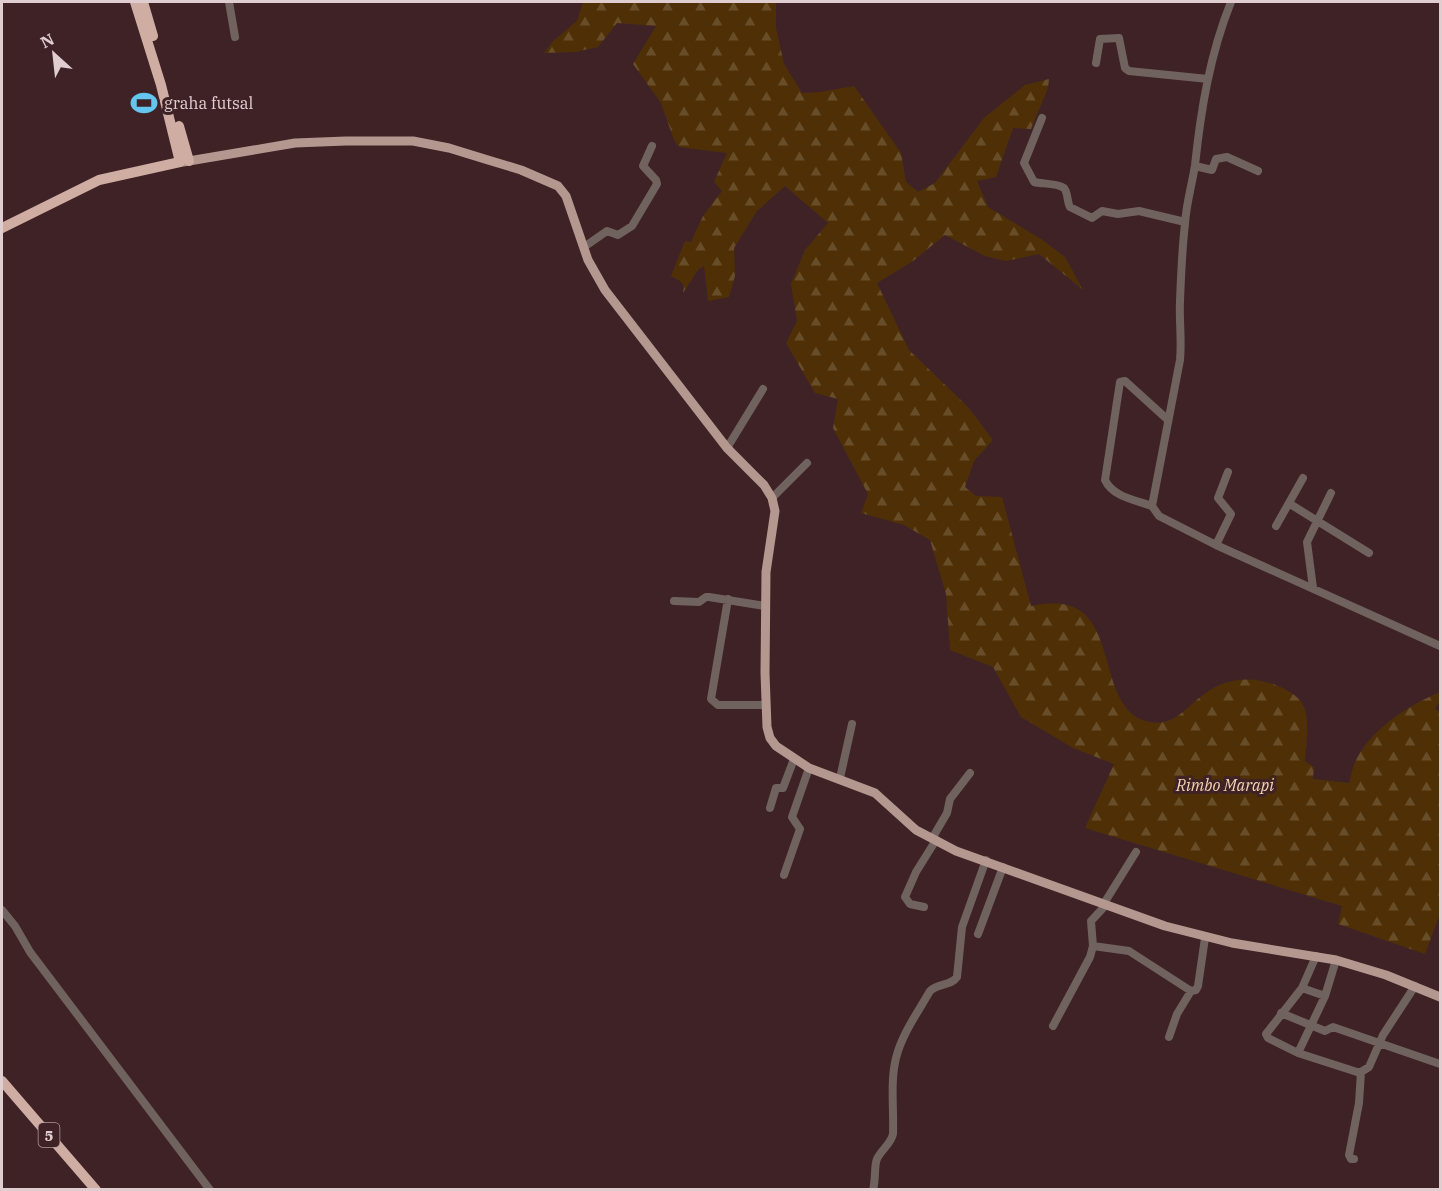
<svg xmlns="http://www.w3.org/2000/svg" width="1442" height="1191" font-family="'IBM Plex Serif',serif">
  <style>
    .forest { fill: url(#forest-firs) }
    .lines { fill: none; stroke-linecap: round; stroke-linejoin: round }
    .minor { stroke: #70625e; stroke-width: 8 }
    .major { stroke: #b4988f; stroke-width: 9 }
    .highway { stroke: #cfada2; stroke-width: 10 }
    .labels { text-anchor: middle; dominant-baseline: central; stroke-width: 6; stroke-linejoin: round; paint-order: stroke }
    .shield { fill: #3e2226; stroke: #af9a9c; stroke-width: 1.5 }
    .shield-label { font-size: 15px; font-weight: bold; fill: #e0cdcf }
    .poi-label { font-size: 16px; fill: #e0cdcf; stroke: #3e2226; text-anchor: start }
    .park-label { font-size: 16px; font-style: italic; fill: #f4d3b2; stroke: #3e2226 }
  </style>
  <defs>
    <pattern id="forest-firs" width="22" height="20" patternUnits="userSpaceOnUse" patternTransform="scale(1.5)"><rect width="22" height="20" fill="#4f3006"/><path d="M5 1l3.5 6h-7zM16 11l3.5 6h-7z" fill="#684d29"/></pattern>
  </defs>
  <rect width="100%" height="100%" fill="#3e2226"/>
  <path class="forest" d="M583,2H776V28L784,64L802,93L820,92L854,86L901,153L906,182L918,192L935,183L984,118L1025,85L1049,79L1048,88L1031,129L1013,128L996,177L977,181L988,207L1041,239L1065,257L1083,290L1039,254L1006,261L985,256L945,235L913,261L877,283L909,350L968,407L993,440L974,461L965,487L976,496L1002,497L1031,606C1130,583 1087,708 1149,722C1174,727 1185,708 1203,695C1225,677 1255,675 1280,687C1288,690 1301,698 1304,707C1310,721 1306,746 1305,761L1314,767L1313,779L1349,783C1351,777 1352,770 1354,765C1367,731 1409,705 1440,692V700L1435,709L1440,712V914L1425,954L1338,924L1342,906L1085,828L1114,764L1073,748L1021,717L993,667L950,650L946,594L930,540L904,525L861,513L868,494L833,428L838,399L815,393L786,343L797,321L791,284L805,250L828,223L785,186L757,211L734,248L735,276L729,297L708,301L704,266L698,270L683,293L684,286L680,281L671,276L685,241L691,242L703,216L722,191L714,182L727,153L679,147L674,140L661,103L633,64L656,26L617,23L598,47L575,52L544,53L552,42L577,21Z"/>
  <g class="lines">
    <path class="minor" d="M229,2L235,37
      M1231,2C1210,54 1201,109 1195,165C1192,185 1186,204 1185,224C1182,249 1181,275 1180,301C1179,321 1182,340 1180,360L1152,506L1159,516L1216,545L1440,646
      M1096,63L1100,39L1119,38L1125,68L1129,71L1208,79
      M1042,118L1024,163L1034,182C1042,184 1057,183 1064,188C1068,192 1067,202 1070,207L1092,218L1102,211L1118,214L1139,211L1185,222
      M1195,166L1212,170L1216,159L1227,157L1258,171
      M584,247L607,231L618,235L632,226L657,184L656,180L643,166L652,146
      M727,448L763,389
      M772,498L807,463
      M1290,504L1369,553
      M1152,506C1135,500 1113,497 1105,480L1120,382L1125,381L1168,420
      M1276,526L1303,478
      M1216,545L1231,514L1218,498L1228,472
      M1313,588L1307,542L1331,493
      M728,599L711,699L718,705H766
      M674,601L699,602L706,597H709L765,606
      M840,778L852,724
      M770,808L776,788H783L794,759
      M933,837L947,813L950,799L970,773
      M784,875L800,829L792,817L809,768
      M1103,905L1136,852
      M924,907L910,904L905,897L916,872L936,840
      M2,910L15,926L30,952L210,1190
      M978,934L1003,867
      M1093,946L1129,951L1191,991
      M1316,956L1302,988L1266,1034L1268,1038L1298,1053L1357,1072H1361L1369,1067L1383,1035L1415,986
      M1302,988L1325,996
      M1281,1013L1325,1031L1333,1027L1440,1064
      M1053,1026L1090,957L1093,946L1091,921L1105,906
      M1169,1037L1177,1014L1191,991L1196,990L1198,986L1205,938
      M1298,1053L1325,996L1336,960
      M1354,1159H1351L1349,1155L1359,1103L1361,1072
      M873,1190C876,1179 874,1165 877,1159C881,1150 891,1144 893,1134C894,1109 890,1082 896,1058C902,1034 918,1012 930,991C938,983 951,986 957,977L962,927L986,860"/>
    <path class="major" d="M183,162L295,143L346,141H413L449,148L488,160L521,170L558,186L566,196L588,260L605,290L727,448L764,485L772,498L775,511L766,572L765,673L767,727L770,738L776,746L809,768L875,793L916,830L956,851L1165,926L1232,943L1336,960L1386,975L1440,997"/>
    <path class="highway" d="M143,2L153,36
      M179,126L189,161
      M2,228L99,180L180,162L161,85L135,2
      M2,1081L96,1190"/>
  </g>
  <defs>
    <g id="stadium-bare" transform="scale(2.07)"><path d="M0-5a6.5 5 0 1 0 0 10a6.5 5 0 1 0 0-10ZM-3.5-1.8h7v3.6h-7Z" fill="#64c5ee" stroke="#3e2226" stroke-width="2.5" paint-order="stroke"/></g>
  </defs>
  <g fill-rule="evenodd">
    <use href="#stadium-bare" x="144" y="103"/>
  </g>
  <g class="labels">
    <rect class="shield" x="38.5" y="1123" width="21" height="24" rx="4.5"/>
    <g class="shield-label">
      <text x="49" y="1135">5</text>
    </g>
    <g class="poi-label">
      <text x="164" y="103">graha futsal</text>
    </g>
    <g class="park-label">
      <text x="1225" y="785">Rimbo Marapi</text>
    </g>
  </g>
  <rect width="1442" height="1191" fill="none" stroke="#e0cdcf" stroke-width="6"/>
  <g transform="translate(54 54) rotate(333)" stroke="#3e2226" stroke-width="4.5" paint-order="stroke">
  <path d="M0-4.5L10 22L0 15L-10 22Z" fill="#e0cdcf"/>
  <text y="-9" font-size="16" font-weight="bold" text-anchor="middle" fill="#e0cdcf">N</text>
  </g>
</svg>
